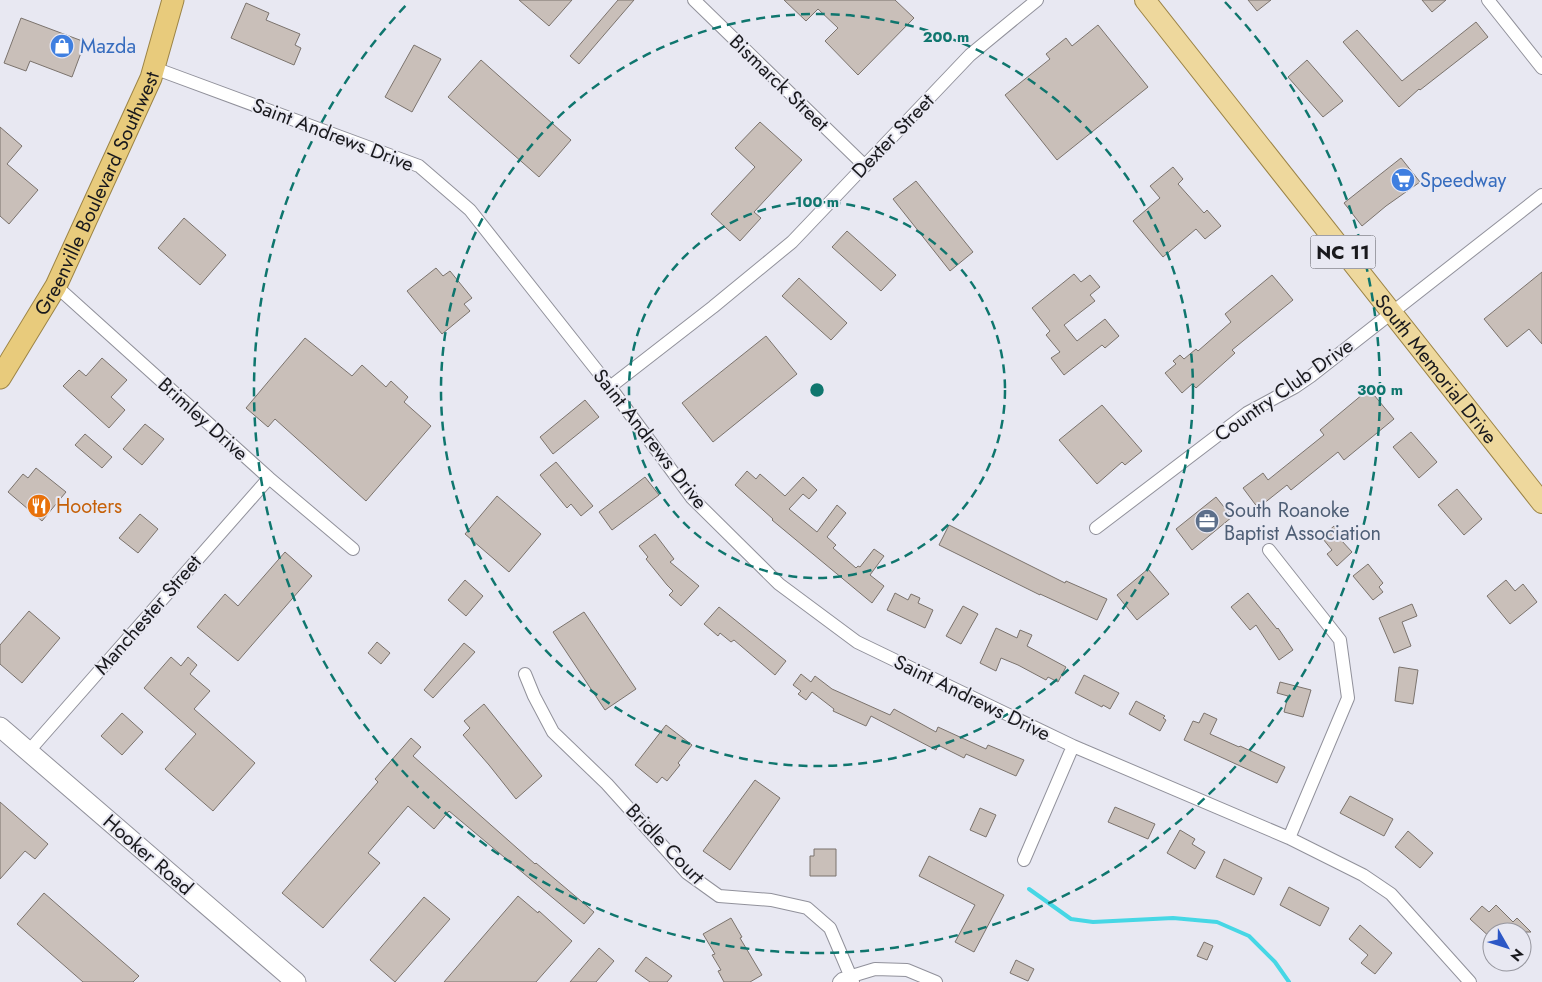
<svg xmlns="http://www.w3.org/2000/svg" width="1542" height="982" font-family="Jost,sans-serif">
  <style>
    .lines { fill: none; stroke-linecap: round; stroke-linejoin: round }
    .stream { stroke: #46d7e5; stroke-width: 4 }
    .building { fill: #c9bfb9; stroke: #7b736d }
    .minor-casing { stroke: #91919b; stroke-width: 14 }
    .secondary-casing { stroke: #91919b; stroke-width: 21 }
    .primary-casing { stroke: #9c8446; stroke-width: 22 }
    .trunk-casing { stroke: #9c8446; stroke-width: 23 }
    .minor { stroke: #fff; stroke-width: 12 }
    .secondary { stroke: #fff; stroke-width: 19 }
    .primary { stroke: #eed89d; stroke-width: 20 }
    .trunk { stroke: #e8cb7c; stroke-width: 21 }
    .ring { fill: none; stroke: #0f766e; stroke-width: 2.5; stroke-dasharray: 9 6 }
    .labels { text-anchor: middle; dominant-baseline: central; stroke-width: 4; stroke-linejoin: round; paint-order: stroke }
    .shield { fill: #e8e8f2; stroke: #57575d; stroke-width: 1 }
    .shield-label { font-size: 19px; font-weight: bold; fill: #19191d }
    .shop-label { font-size: 20px; fill: #366cbe; stroke: #e8e8f2; text-anchor: start }
    .street-label { font-size: 20px; fill: #19191d; stroke: #e8e8f2 }
    .food-label { font-size: 20px; fill: #c56008; stroke: #e8e8f2; text-anchor: start }
    .service-label { font-size: 20px; fill: #4e5e75; stroke: #e8e8f2; text-anchor: start }
    .centre { fill: #0f766e; stroke: #e8e8f2; stroke-width: 2.5 }
    .ring-label { font-size: 15px; text-anchor: middle; font-weight: bold; fill: #0f766e; stroke: #e8e8f2; stroke-width: 4; stroke-linejoin: round; paint-order: stroke }
  </style>
  <rect width="100%" height="100%" fill="#e8e8f2"/>
  <g class="lines">
    <path class="stream" d="M1029,889L1071,919L1093,922L1173,918L1217,922L1249,936L1275,962L1289,982"/>
  </g>
  <path class="building" d="M519,0H572L549,26Z
    M618,0H634L579,64L570,56Z
    M784,0H895L914,18L858,75L825,41L838,28L818,9L806,21Z
    M1248,0H1271L1257,11Z
    M1422,0H1446L1432,12Z
    M246,3L269,13L266,20L300,34L295,45L301,48L294,65L231,38Z
    M21,18L85,42L72,77L30,61L26,71L4,63Z
    M1476,22L1488,37L1420,90L1419,89L1399,107L1343,42L1357,30L1402,81Z
    M1098,25L1148,87L1057,160L1005,95L1050,59L1046,54L1066,38L1072,46Z
    M414,45L441,59L412,112L385,97Z
    M481,60L571,140L539,177L448,97Z
    M1307,60L1343,101L1323,117L1288,77Z
    M760,122L802,160L754,212L761,218L740,241L711,214L755,167L735,148Z
    M0,127L22,146L7,164L38,190L9,224L0,216Z
    M1401,158L1420,182L1386,206L1362,226L1344,203Z
    M1173,167L1183,179L1178,184L1204,213L1207,210L1221,226L1205,239L1196,229L1163,257L1133,221L1160,198L1150,186Z
    M916,181L973,252L950,271L893,199Z
    M184,218L226,255L200,285L158,248Z
    M847,231L896,275L881,291L832,247Z
    M436,268L443,276L450,271L472,298L464,304L470,311L442,334L407,291Z
    M1542,272V344L1529,329L1507,347L1484,319Z
    M1074,274L1081,282L1090,275L1100,287L1090,295L1095,301L1064,325L1077,341L1105,319L1119,336L1105,348L1102,345L1064,375L1051,358L1060,352L1046,335L1050,331L1032,308Z
    M1272,275L1293,300L1232,350L1235,353L1196,388L1192,384L1182,393L1165,373L1176,364L1173,361L1180,355L1184,359L1196,349L1198,351L1231,322L1225,314Z
    M799,278L847,323L831,340L782,296Z
    M766,336L797,374L713,442L682,403Z
    M305,338L352,376L362,365L386,387L391,381L408,397L404,402L431,426L366,501L275,419L268,427L246,408Z
    M102,358L127,380L111,397L125,410L109,428L63,386L79,370L86,376Z
    M1369,389L1394,419L1344,460L1338,452L1291,490L1287,485L1258,508L1243,488L1263,473L1268,480L1324,435L1320,430Z
    M585,400L599,417L553,454L540,437Z
    M1102,405L1142,451L1125,465L1122,462L1097,484L1059,440Z
    M145,424L164,439L142,465L123,449Z
    M1411,432L1437,462L1419,478L1393,447Z
    M85,434L112,457L102,468L75,445Z
    M556,462L593,506L581,516L571,504L567,508L540,475Z
    M36,468L66,492L42,521L8,492L23,474L28,478Z
    M747,471L756,479L760,474L785,496L803,477L817,490L809,499L803,494L789,509L817,532L837,505L846,513L827,537L836,545L833,548L856,568L858,566L860,567L874,549L884,556L870,575L884,586L872,603L772,520L773,519L735,485Z
    M645,477L659,495L612,530L599,512Z
    M1457,489L1482,519L1464,535L1438,505Z
    M497,496L541,534L509,572L465,534Z
    M1216,497L1232,517L1192,550L1176,529Z
    M140,514L158,529L138,553L119,538Z
    M949,525L1065,583L1066,581L1107,599L1097,620L1040,594V595L939,545Z
    M1334,526L1344,537L1341,540L1352,552L1337,566L1327,554L1332,550L1323,539L1324,538L1323,536Z
    M655,534L674,559L670,562L699,586L681,606L669,595L673,591L667,585L646,559L648,557L639,546Z
    M285,552L312,576L238,661L197,627L225,594L238,606Z
    M1368,564L1383,583L1379,587L1383,592L1373,600L1353,576Z
    M1148,569L1169,594L1137,620L1117,595Z
    M465,580L483,596L466,616L448,600Z
    M1506,580L1515,591L1523,584L1537,602L1510,624L1487,596Z
    M895,593L908,600L911,594L920,598L918,603L933,610L925,628L887,610Z
    M1248,593L1277,629L1278,628L1293,650L1279,660L1256,625L1250,630L1231,607Z
    M1412,604L1417,616L1402,622L1411,646L1394,653L1379,618Z
    M963,606L978,614L961,644L946,636Z
    M719,607L786,661L775,675L734,640L731,642L720,633L718,636L704,624Z
    M29,611L60,638L22,683L0,664V645Z
    M584,612L636,689L605,710L553,632Z
    M996,628L1017,638L1020,630L1032,635L1027,646L1066,667L1058,682L1048,677L1046,680L1018,665L1001,658L996,671L980,663Z
    M377,642L390,653L381,664L368,653Z
    M464,643L475,652L433,698L424,690Z
    M171,657L181,666L188,657L197,665L190,674L210,691L194,709L255,763L213,811L165,769L196,734L144,688Z
    M1399,667L1418,670L1413,704L1395,701Z
    M801,674L811,682L815,676L832,689L890,715L894,709L936,732L938,727L986,749L988,745L1024,760L1016,776L966,754L964,758L938,745L936,750L871,716L866,726L833,711L834,709L812,692L806,700L798,694L801,691L793,685Z
    M1084,675L1119,693L1110,709L1103,705L1102,707L1075,693Z
    M1280,682L1311,690L1303,717L1284,712L1288,696L1277,693Z
    M1136,701L1165,716L1163,718L1166,720L1160,731L1129,714Z
    M484,704L542,776L516,799L489,765L463,735L470,728L464,721Z
    M122,713L143,732L122,755L101,736Z
    M1204,713L1217,719L1210,734L1239,747L1240,746L1285,767L1277,783L1184,740L1193,721L1199,723Z
    M666,725L692,745L678,763L680,765L667,781L662,777L657,783L635,765Z
    M411,738L421,747L413,756L535,864L536,863L594,912L584,924L449,811L434,829L408,806L368,853L380,863L323,928L282,893L378,782L375,779Z
    M755,780L780,798L730,870L703,851Z
    M1350,796L1393,819L1384,836L1340,813Z
    M0,802L48,844L35,859L25,851L0,879Z
    M1115,807L1155,824L1148,839L1108,822Z
    M980,808L996,815L986,837L970,830Z
    M1180,830L1195,839L1192,844L1205,852L1195,869L1167,853Z
    M1408,831L1433,853L1420,868L1395,847Z
    M814,849H836V876H810V856H814Z
    M929,856L1004,895L974,952L955,942L975,905L919,876Z
    M1224,859L1262,878L1254,895L1216,877Z
    M1289,887L1329,908L1320,926L1280,905Z
    M44,893L139,976L133,982H83L17,924Z
    M518,896L538,913L539,911L572,941L536,982H444Z
    M424,897L450,919L395,982L370,960Z
    M1496,905L1513,922L1517,918L1531,932H1492V939L1470,919L1482,906L1489,912Z
    M731,918L742,937L740,938L762,975L750,982H724L718,971L721,970L712,955L715,954L703,934Z
    M1360,925L1392,953L1375,974L1361,963L1368,955L1349,939Z
    M1204,942L1213,946L1207,960L1197,956Z
    M599,948L614,961L596,982H570Z
    M646,957L672,976L667,982H650L635,971Z
    M1016,960L1034,969L1028,981L1010,973Z"/>
  <g class="lines">
    <g class="minor-casing">
      <path id="minor" d="M694,0L865,166
        M1488,0L1542,68
        M154,68L419,166L470,210L610,387L692,498L779,584L857,642L1073,746L1289,838L1363,875L1391,894L1470,982
        M56,286L269,478L353,549
        M610,387L713,307L792,242L970,55L1037,0
        M1096,528L1247,413L1295,387L1311,376L1542,195
        M1269,550L1340,640L1348,698L1289,838
        M525,674L534,696L553,732L607,784L687,873L719,896L771,900L807,908L830,928L853,982
        M28,752L269,478
        M1024,860L1073,746
        M839,982L842,979L875,969L907,970L936,982"/>
    </g>
    <g class="secondary-casing">
      <path id="secondary" d="M0,727L296,982"/>
    </g>
    <g class="primary-casing">
      <g id="primary">
        <path id="s1" d="M1145,0L1542,503"/>
      </g>
    </g>
    <g class="trunk-casing">
      <g id="trunk">
        <path id="s2" d="M0,378L56,286L151,78L173,0"/>
      </g>
    </g>
    <use href="#minor" class="minor"/>
    <use href="#secondary" class="secondary"/>
    <use href="#primary" class="primary"/>
    <use href="#trunk" class="trunk"/>
  </g>
  <g class="ring">
    <circle cx="817" cy="390" r="188"/>
    <circle cx="817" cy="390" r="376"/>
    <path d="M1225 2A563 563 0 1 1 409 2"/>
  </g>
  <defs>
    <g id="shop-disc" transform="scale(1.25)"><circle r="9.5" fill="#3f7fe0" stroke="#e8e8f2"/><path d="M-5-2.5h2.3a2.7 3.5 0 0 1 5.4 0H5L5.5 6h-11ZM-1.5-2.5h3a1.5 2.3 0 0 0-3 0Z" fill="#fff"/></g>
    <g id="supermarket-disc" transform="scale(1.25)"><circle r="9.5" fill="#3f7fe0" stroke="#e8e8f2"/><path d="M-6-5.5h2.5l.6 2H6L4.5 2H-2.5L-4.4-4H-6ZM-1.5 3.2a1.3 1.3 0 1 0 .1 0ZM3 3.2a1.3 1.3 0 1 0 .1 0Z" fill="#fff"/></g>
    <g id="restaurant-disc" transform="scale(1.25)"><circle r="9.5" fill="#e8710a" stroke="#e8e8f2"/><path d="M-5-6h1v4h1v-4h1v4h1v-4h1v5L-1.5 .5V6h-2V.5L-5-1ZM5-6V6H3V1.5H1.5Q1.5-4 5-6Z" fill="#fff"/></g>
    <g id="office-disc" transform="scale(1.25)"><circle r="9.5" fill="#5c6f8a" stroke="#e8e8f2"/><path d="M-6-3h4V-5.5h4V-3h4V5H-6ZM-1-4.5V-3h2v-1.5ZM-6 0V1H6V0Z" fill="#fff"/></g>
  </defs>
  <g fill-rule="evenodd">
    <use href="#shop-disc" x="62" y="46"/>
    <use href="#supermarket-disc" x="1403" y="180"/>
    <use href="#restaurant-disc" x="39" y="506"/>
    <use href="#office-disc" x="1207" y="521"/>
  </g>
  <g class="labels">
    <rect class="shield" x="1310.5" y="235.5" width="65" height="33" rx="4"/>
    <g class="shield-label">
      <text x="1343" y="252">NC 11</text>
    </g>
    <g class="shop-label">
      <text x="80" y="46">Mazda</text>
      <text x="1420" y="180">Speedway</text>
    </g>
    <g class="street-label">
      <text transform="translate(779 83) rotate(44)">Bismarck Street</text>
      <text transform="translate(333 135) rotate(21)">Saint Andrews Drive</text>
      <text transform="translate(893 136) rotate(-46)">Dexter Street</text>
      <text stroke="none"><textPath href="#s2" startOffset="209">Greenville Boulevard Southwest</textPath></text>
      <text stroke="none"><textPath href="#s1" startOffset="470">South Memorial Drive</textPath></text>
      <text transform="translate(1284 390) rotate(-35)">Country Club Drive</text>
      <text transform="translate(203 419) rotate(42)">Brimley Drive</text>
      <text transform="translate(650 439) rotate(52)">Saint Andrews Drive</text>
      <text transform="translate(148 615) rotate(-49)">Manchester Street</text>
      <text transform="translate(972 698) rotate(26)">Saint Andrews Drive</text>
      <text transform="translate(665 844) rotate(46)">Bridle Court</text>
      <text transform="translate(148 855) rotate(41)">Hooker Road</text>
    </g>
    <g class="food-label">
      <text x="56" y="506">Hooters</text>
    </g>
    <g class="service-label">
      <text x="1224" y="510">South Roanoke<tspan x="1224" dy="23">Baptist Association</tspan></text>
    </g>
  </g>
  <circle cx="817" cy="390" r="8" class="centre"/>
  <g class="ring-label">
    <text x="946" y="42">200 m</text>
    <text x="817" y="207">100 m</text>
    <text x="1380" y="395">300 m</text>
  </g>
  <g transform="translate(1507 947) rotate(129)"><circle r="24" fill="#e8e8f2" stroke="#95959d"/>
  <path d="M0-4L9 19L0 12L-9 19Z" fill="#2c57c6"/>
  <text y="-8" font-size="14" font-weight="bold" text-anchor="middle" fill="#19191d">N</text>
  </g>
</svg>
